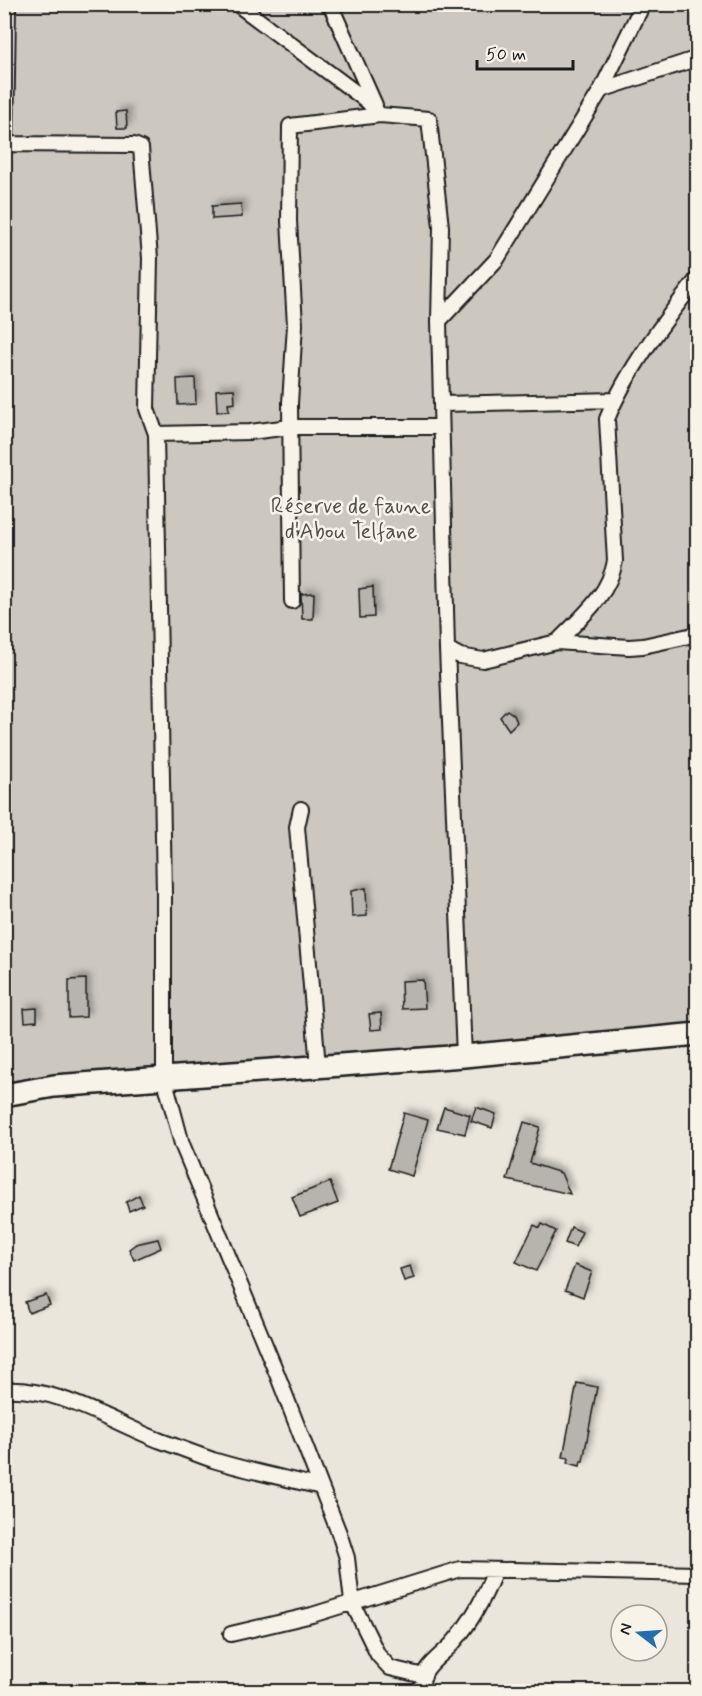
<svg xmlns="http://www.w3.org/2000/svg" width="702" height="1696" font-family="Mynerve,sans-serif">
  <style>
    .green { fill: #ccc8c0; stroke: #74726e; stroke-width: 1.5 }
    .building { fill: #b6b4ac; stroke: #1c1c1c; stroke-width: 1.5; filter: url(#shadow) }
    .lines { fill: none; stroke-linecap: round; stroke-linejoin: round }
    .street-casing { stroke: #1c1c1c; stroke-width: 18 }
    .primary-casing { stroke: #1c1c1c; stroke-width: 26 }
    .street { stroke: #f7f3e8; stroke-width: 14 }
    .primary { stroke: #f7f3e8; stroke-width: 21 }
    .labels { text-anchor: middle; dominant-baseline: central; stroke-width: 5; stroke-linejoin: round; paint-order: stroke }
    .park-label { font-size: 22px; fill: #51504d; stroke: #f7f3e8 }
  </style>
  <defs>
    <filter id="shadow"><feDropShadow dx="4.5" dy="-4.5" stdDeviation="3" flood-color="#0004"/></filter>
  </defs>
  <rect width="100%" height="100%" fill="#eae6dc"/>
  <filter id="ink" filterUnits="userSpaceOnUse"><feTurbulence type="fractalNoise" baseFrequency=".0167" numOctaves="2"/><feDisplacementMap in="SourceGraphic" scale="12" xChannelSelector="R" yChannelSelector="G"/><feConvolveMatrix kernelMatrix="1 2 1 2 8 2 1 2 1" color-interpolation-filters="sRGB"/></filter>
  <g filter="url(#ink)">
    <path class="green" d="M5,5H697V1034L5,1095Z"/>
    <path class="building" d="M126,111L127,128H117L116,112Z
      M241,204L242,217L212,219V206Z
      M195,378L196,404L178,405L177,379Z
      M234,389L235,403L228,404L229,411L217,412L216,390Z
      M373,587L374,617L360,618L359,589Z
      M314,593L313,619H302L301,594Z
      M507,710L514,715L517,722L509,730L500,717Z
      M366,888L367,916L352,917L351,891Z
      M86,979V1017L69,1018V980Z
      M423,980L425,1008L402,1009L401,981Z
      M37,1008V1021L25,1022L24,1009Z
      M381,1013L382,1029L371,1030L369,1014Z
      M444,1107L470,1115L465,1134L437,1128Z
      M476,1107L496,1114L492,1128L471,1121Z
      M404,1113L428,1120L412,1176L388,1169Z
      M524,1122L540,1127L530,1163L561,1173L570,1194L507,1180Z
      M330,1182L338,1203L300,1217L292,1197Z
      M139,1195L143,1205L129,1211L126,1202Z
      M542,1224L556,1231L536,1271L516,1262L534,1225L540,1228Z
      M571,1227L582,1232L575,1247L565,1243Z
      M158,1239L161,1248L134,1260L129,1249L136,1244Z
      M575,1265L592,1272L583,1297L565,1290Z
      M410,1266L414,1278L404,1281L400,1269Z
      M46,1295L50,1305L29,1313L25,1302Z
      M577,1383L597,1387L583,1461H581L580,1466L568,1463L569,1458L563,1457Z"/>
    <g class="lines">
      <g class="street-casing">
        <path id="street" d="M237,4L367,101L380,115
          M330,4L375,105
          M601,90L698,58
          M4,144L134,145L141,148L150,258L147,409L156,434L250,432L290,427H441
          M6,145L8,4
          M439,321L497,259L601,90L643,4
          M442,404L615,400
          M156,434L164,894V1077L182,1144L277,1374L339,1533L347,1558L352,1602L378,1655L390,1668L424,1676
          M292,601L290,403L295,325L289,221L290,126L380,115L429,119L441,227L439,321L447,649L464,1056
          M557,642C581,617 609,596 615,561L607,419C627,370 665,320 698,278
          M447,649L460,656L483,660L557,642L629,647L643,646L698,634
          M301,809L297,827L318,1066
          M4,1390C60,1387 111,1422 161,1441C178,1447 196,1454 213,1460C248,1471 285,1478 321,1487
          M231,1634L312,1615L460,1569L698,1574
          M423,1692C421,1683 422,1676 427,1669C434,1659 445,1652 453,1643C472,1621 485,1597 495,1570"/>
      </g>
      <g class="primary-casing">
        <path id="primary" d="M4,1095L54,1086L464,1056L698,1034"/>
      </g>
      <use href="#street" class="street"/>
      <use href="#primary" class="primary"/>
    </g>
  </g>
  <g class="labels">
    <g class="park-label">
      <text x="351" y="507">Réserve de faune<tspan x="351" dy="25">d'Abou Telfane</tspan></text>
    </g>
  </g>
  <rect width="702" height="1696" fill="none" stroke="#f7f3e8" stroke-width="24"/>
  <rect x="12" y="12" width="678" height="1672" fill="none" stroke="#1c1c1c" stroke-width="2" filter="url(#ink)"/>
  <g transform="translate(639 1633) rotate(287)"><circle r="28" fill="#f7f3e8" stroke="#9f9d96" stroke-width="1.5"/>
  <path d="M0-4.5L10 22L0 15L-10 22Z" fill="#1f6fb2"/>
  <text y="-9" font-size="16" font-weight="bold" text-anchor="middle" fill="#1c1c1c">N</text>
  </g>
  <path d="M477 60v9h96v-9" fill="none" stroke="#1c1c1c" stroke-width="3"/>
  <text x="486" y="60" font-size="18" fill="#1c1c1c" stroke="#f7f3e8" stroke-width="4.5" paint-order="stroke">50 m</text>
</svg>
